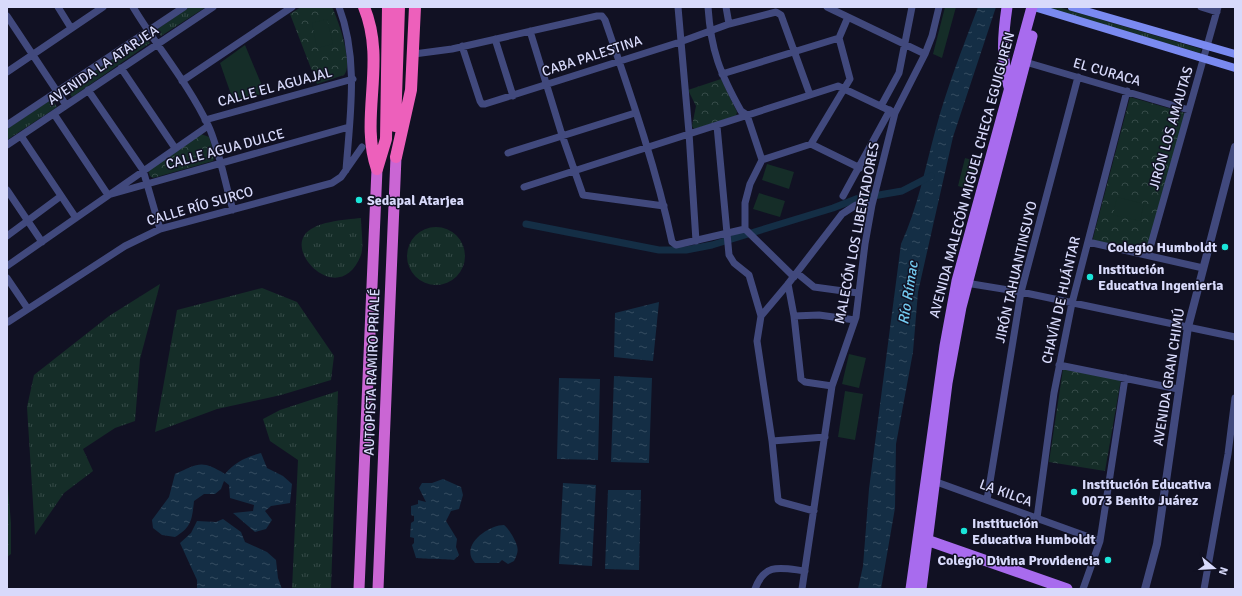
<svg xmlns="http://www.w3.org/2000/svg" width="1242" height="596" font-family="Signika,sans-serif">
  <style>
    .grass { fill: url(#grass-tufts) }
    .forest { fill: url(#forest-crowns) }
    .garden { fill: #152d28 }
    .water { fill: url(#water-ripples) }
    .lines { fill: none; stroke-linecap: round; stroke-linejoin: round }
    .canal { stroke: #142e45; stroke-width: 7 }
    .minor { stroke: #41497d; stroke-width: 7 }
    .tertiary { stroke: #41497d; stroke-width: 8 }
    .secondary { stroke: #7a8af0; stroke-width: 8 }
    .primary { stroke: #a86bee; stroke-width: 11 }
    .trunk { stroke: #ca66d4; stroke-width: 11 }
    .motorway { stroke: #ed60bb; stroke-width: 12 }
    .poi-dot { fill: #1ae5d9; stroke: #111123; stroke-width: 1.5 }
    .labels { text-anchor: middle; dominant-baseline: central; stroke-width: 3; stroke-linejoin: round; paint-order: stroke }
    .street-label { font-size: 14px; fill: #d8dafb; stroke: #111123 }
    .poi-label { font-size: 14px; font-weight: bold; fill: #d8dafb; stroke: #111123; text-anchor: start }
    .water-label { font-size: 15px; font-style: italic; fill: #72c9ef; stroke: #111123 }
  </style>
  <defs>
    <pattern id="grass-tufts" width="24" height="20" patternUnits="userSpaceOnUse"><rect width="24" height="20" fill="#152d28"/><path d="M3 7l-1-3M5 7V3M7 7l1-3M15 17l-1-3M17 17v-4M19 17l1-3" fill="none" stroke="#364b48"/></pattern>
    <pattern id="forest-crowns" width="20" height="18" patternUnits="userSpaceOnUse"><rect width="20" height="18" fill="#152d28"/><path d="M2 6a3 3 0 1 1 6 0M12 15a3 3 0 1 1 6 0" fill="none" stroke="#364b48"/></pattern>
    <pattern id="water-ripples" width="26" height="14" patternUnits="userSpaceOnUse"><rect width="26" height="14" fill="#142e45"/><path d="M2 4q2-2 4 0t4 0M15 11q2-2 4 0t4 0" fill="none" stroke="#354c61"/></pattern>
  </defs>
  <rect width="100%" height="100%" fill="#111123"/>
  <path class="grass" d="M190,7H206L161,36L156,30Z
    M1051,7H1058L1201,49L1200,53L1050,9Z
    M146,36L150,43L72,97L67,90Z
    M52,99L57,107L7,140V129Z
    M361,218C361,227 364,247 361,255C341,306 290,258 304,236C313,221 345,220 361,218Z
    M407 256a29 29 0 1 1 58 0a29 29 0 1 1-58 0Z
    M160,284L140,359L135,421L115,428L83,449L93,471L64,493L35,535L27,407L34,375L109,316Z
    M262,288L297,302L334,356L331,380L281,395L217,409L155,432L177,310Z
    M338,391L331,589H292L298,460L270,441L263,419L280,410Z
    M7,477L11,523V554L7,557Z"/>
  <path class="forest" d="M301,7H332C338,19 354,65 344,75L317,84L290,14Z
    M721,79L737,112L736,116L694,129L692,126L696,106L688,90Z
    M1130,97L1185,113L1147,253L1094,241L1093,238Z
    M201,134L209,137L215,156L213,161L153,178L150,176L148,170Z
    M1063,369L1121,379L1105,471L1049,462Z"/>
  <path class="garden" d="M945,7H956L942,58L933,54Z
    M327,19L333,44L317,48L312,23Z
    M245,45L265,93L234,103L220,63Z
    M965,158L979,162L972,190L958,186Z
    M767,164L794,172L789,189L762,180Z
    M759,193L785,201L780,217L753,209Z
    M1117,197L1144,204L1140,221L1113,215Z
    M849,354L866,358L859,388L842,384Z
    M845,391L863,394L855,440L838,437Z"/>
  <path class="water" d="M978,7H996L953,137L918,292L913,352L896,444L895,508L881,589H858L863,566L869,489L901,244C918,207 925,168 936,128C947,87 963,47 978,7Z
    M659,302L653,361L614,357L615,313Z
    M614,376L652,378L649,463L611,462Z
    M559,378L600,379L598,460L557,459Z
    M261,453L267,468L283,476L292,484L290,503L271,506L265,511L272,520L266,529L255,532L233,513L253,511L254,505L230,498L229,485L224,481L221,489L215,494H204L194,501C192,519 192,527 175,537L162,535L153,528L152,520L169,497L175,474C198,464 201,459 225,474C235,462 246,457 261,453Z
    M443,479L461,487L463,495L459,509L451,511L446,521L457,539L456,547L459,555L454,560C446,559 421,559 416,558L412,545L414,543V538L410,537L411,523L414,521V516L411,515V506L418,504V500L426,502L419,488L422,483H432Z
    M563,483L596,485L592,566L559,564Z
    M608,490H641L639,570L605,569Z
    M223,519L241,532L245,542L267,552L276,560L278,578L282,589H197V580L180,543L191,533L197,521L216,522Z
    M504,525C508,528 509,531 512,535C518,546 520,550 514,561L508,564L502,560L499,563H475C459,546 488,525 504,525Z"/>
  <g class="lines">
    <path class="canal" d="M526,224L659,250H686L712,245L833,208L856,199L902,191L931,176"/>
    <path class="minor" d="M58,7L71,28
      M133,7C157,47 188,83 208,125C219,148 225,184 233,210
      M339,7C359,59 350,116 346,170
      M678,7L689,133L696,241
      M708,7C711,51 720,73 741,111L747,115L762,160
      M726,7L729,24
      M827,7L925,54
      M1201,7L1217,12
      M7,16L66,105
      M530,31L562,135L583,195L664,206
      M495,39L513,96
      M462,46L480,101L482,104H485L680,42L729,24L776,12L781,15L810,95
      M414,54L452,49L597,16H602L605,20C630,93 656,167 672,242L676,245L745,229
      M1022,61L1189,110
      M121,68L175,148
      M7,72L103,7
      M722,74L839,38
      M182,81L292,7
      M88,90L143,170L160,229
      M881,106L899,73L912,7
      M54,114L108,195L349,127
      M205,120L353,79
      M7,125L184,7
      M717,126L729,255L734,263L749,275L761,316L757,341L772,441L778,500L781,502L814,511
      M21,136L76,218
      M811,144L860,168
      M7,145L213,7
      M508,153L635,113
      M524,187L838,86L895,113
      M7,190L42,242
      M843,196L890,110
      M745,229V203L750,184L762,160L811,144L850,79L839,38L848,17
      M745,229L794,277
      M7,236L61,196
      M1088,242L1203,268
      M1148,255L1218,7
      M7,266L208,126
      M797,273L814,287L858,293
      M7,278L28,309
      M966,283L1021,292L1235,337
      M788,284L794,316L801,379L805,382L832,386
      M761,316L788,284L842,214L856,205H872
      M794,316L819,315L855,320
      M8,322L125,246L160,229L332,183L341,177L362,147
      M1059,365L1178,389
      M772,441L825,437
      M931,480L1100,541
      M987,500L1021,292L1078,77
      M1037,518L1054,393L1072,303L1127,91
      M755,589C765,562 781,568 805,571
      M802,589L832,386L856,317L865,244L872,205L895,113L925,54L932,36L939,7
      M1083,589L1100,541L1125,378
      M1204,589L1228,454L1235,398"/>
    <path class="tertiary" d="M1145,589L1157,544L1188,327L1235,147"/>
    <path class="secondary" d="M1034,7L1235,68
      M1072,7L1235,54"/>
    <path class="primary" d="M1007,7C1003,34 1001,60 1009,87
      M921,538L1067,589
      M911,589L945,346L957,281L1032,7
      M921,589L947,383L961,307L1032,36"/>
    <path class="trunk" d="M359,589L377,169
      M378,589L396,157"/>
    <path class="motorway" d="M364,7C387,63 359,117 377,169
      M395,126L399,7
      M396,157L411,90L415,7
      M377,169L386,139L388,7"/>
  </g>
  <g class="poi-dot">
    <circle cx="359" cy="200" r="4"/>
    <circle cx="1225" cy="247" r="4"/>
    <circle cx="1090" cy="277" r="4"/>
    <circle cx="1074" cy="492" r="4"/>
    <circle cx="964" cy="531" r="4"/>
    <circle cx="1108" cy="560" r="4"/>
  </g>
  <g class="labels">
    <g class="street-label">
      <text transform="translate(592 56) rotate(-18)">CABA PALESTINA</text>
      <text transform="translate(103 65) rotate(-34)">AVENIDA LA ATARJEA</text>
      <text transform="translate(1107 72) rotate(16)">EL CURACA</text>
      <text transform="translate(275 87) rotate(-15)">CALLE EL AGUAJAL</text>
      <text transform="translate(1171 128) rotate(-74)">JIRÓN LOS AMAUTAS</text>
      <text transform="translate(225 149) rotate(-15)">CALLE AGUA DULCE</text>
      <text transform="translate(972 175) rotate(-75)">AVENIDA MALECÓN MIGUEL CHECA EGUIGUREN</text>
      <text transform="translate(200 206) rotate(-16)">CALLE RÍO SURCO</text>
      <text transform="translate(857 233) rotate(-79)">MALECÓN LOS LIBERTADORES</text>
      <text transform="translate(1016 272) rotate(-77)">JIRÓN TAHUANTINSUYO</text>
      <text transform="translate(1061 300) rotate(-77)">CHAVÍN DE HUÁNTAR</text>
      <text transform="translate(372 372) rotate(-88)">AUTOPISTA RAMIRO PRIALÉ</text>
      <text transform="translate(1169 377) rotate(-81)">AVENIDA GRAN CHIMÚ</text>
      <text transform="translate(1006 493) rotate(20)">LA KILCA</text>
    </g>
    <g class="poi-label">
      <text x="367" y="200">Sedapal Atarjea</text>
      <text x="1217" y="247" text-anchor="end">Colegio Humboldt</text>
      <text x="1098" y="269">Institución<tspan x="1098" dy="16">Educativa Ingenieria</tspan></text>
      <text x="1082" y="484">Institución Educativa<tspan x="1082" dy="16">0073 Benito Juárez</tspan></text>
      <text x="972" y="523">Institución<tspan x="972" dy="16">Educativa Humboldt</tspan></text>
      <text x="1100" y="560" text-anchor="end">Colegio Divina Providencia</text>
    </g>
    <g class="water-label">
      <text transform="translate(908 293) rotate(-81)">Río Rímac</text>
    </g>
  </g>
  <rect width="1242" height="596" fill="none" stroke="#d8dafb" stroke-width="16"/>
  <g transform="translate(1214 568) rotate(108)" stroke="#111123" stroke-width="3" paint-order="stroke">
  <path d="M0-3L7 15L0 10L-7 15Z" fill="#d8dafb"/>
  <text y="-6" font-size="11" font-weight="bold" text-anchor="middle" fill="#d8dafb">N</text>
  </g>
</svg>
